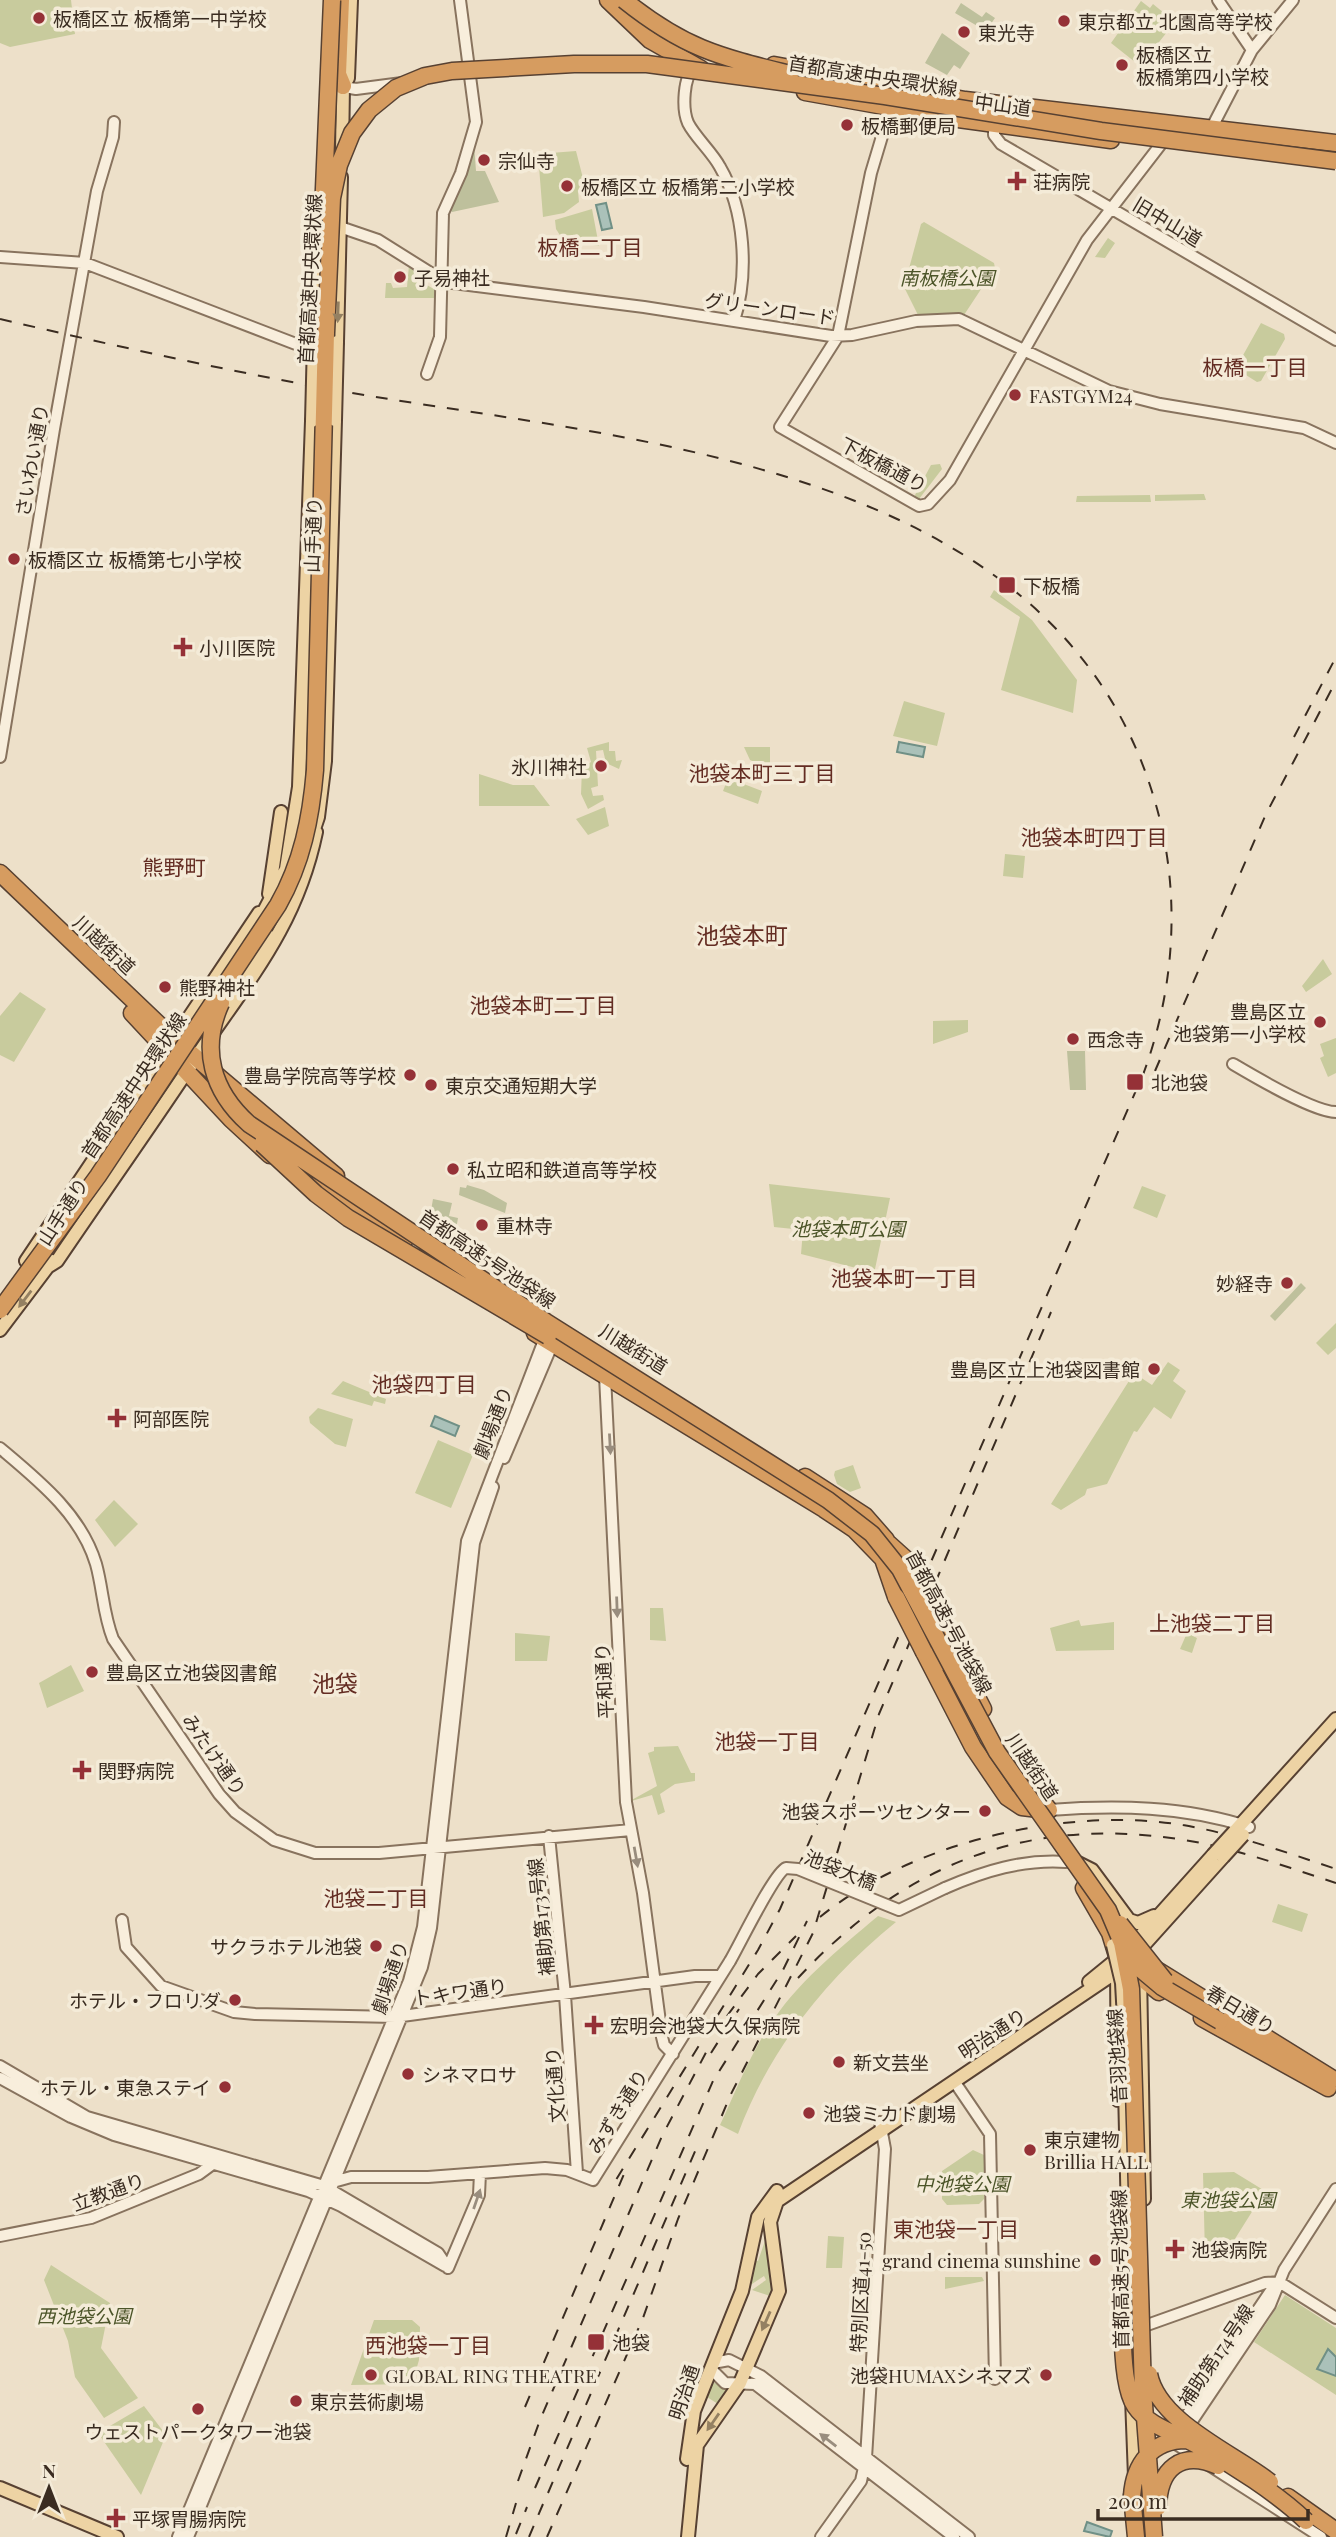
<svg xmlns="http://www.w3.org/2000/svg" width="1336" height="2537" font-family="'Playfair Display','Noto Sans JP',serif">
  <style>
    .green { fill: #c8cb9d }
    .cemetery { fill: #bec09c }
    .water { fill: #aac1b9; stroke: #709086; stroke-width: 2 }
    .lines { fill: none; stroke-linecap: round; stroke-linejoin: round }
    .minor-casing { stroke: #88735e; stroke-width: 14 }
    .major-casing { stroke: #574132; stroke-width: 16 }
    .highway-casing { stroke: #574132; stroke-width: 19 }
    .minor { stroke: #f8eedc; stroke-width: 10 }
    .major { stroke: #edd3a4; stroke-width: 12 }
    .highway { stroke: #d69c60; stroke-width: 16 }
    .rail { stroke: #3a2c21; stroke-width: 2; stroke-dasharray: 12 12; stroke-linecap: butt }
    .minor-bridge-casing { stroke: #88735e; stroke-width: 14; stroke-linecap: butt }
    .major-bridge-casing { stroke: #574132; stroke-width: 16; stroke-linecap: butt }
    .highway-bridge-casing { stroke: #574132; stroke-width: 19; stroke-linecap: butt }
    .minor-bridge { stroke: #f8eedc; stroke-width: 10 }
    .major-bridge { stroke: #edd3a4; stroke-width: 12 }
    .highway-bridge { stroke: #d69c60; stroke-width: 16 }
    .oneway { fill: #948062 }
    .oneway2 { fill: #998d7e }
    .poi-dot { fill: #953137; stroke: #f4ebd8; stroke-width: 2.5 }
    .labels { text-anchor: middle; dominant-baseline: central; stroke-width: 7; stroke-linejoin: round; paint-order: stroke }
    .poi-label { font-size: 19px; fill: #3a2c21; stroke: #f4ebd8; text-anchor: start }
    .street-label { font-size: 19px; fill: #3a2c21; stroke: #f4ebd8 }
    .park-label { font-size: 19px; font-style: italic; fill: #4c5529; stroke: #f4ebd8 }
    .neighbourhood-label { font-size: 21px; fill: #642d23; stroke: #f4ebd8 }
    .quarter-label { font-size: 23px; fill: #642d23; stroke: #f4ebd8 }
  </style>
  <rect width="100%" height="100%" fill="#ede0c9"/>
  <path class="green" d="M0,0H71L75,34L10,47L0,43Z
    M1141,1L1150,8L1153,4L1175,22L1140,66L1111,43Z
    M576,151L585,186L578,191L579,202L564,213L543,217L538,154Z
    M592,209L599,246L563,240L556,229L555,220Z
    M924,222L994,263L995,268L964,315H918L904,287L921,224Z
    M1108,238L1115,243L1105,258L1095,257Z
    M409,265L427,278V285L437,291L436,298H385L386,283H391L393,288L407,287Z
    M1261,323L1284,334L1285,339L1261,381L1257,382L1238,370L1237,366Z
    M940,464L942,469L919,499L914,497L931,465Z
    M1204,494L1206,500L1155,501V495Z
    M1150,495L1151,502H1076L1077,496Z
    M994,590L1032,620L1077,680L1073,713L1001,690L1020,617L990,597Z
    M904,701L945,713L937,746L893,736Z
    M609,742V751H615L616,761L622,760L619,769L606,763L603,750L596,751L598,786L591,788L593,796L603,795L604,800L588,809L581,794L582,768L591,762L587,748Z
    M744,747H770V769L750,760Z
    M479,774L513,785H534L550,806H479Z
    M728,778L762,791L758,804L723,791Z
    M605,807L609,826L588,835L576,819Z
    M1005,854L1025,856L1023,878L1003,876Z
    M1323,959L1332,974L1306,992L1302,986Z
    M20,992L46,1009L14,1062L0,1055V1016Z
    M968,1020V1032L933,1044V1021Z
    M1336,1038V1073L1328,1077L1320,1058L1324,1056L1320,1044Z
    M769,1184L890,1198L875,1269L872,1272L801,1254L803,1230L774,1227Z
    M1142,1186L1166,1195L1157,1218L1133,1208Z
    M1336,1323V1348L1328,1355L1316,1343Z
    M1168,1362L1180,1370L1173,1381L1186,1391L1171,1419L1154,1407L1137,1432L1134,1431L1107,1484L1087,1489L1085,1495L1061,1510L1051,1504L1134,1373L1152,1385Z
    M343,1381L386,1399L385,1404L374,1401L372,1406L331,1394Z
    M318,1408L353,1419L346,1447L335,1444L310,1423L309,1417Z
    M438,1440L473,1455L451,1508L415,1493Z
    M853,1465L861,1488L850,1492L837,1484L834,1475L835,1471Z
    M114,1500L138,1524L115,1547L95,1520Z
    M650,1608H663L666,1641L650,1640Z
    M1079,1620L1081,1626L1114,1622V1650L1056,1651L1050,1628Z
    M515,1633L550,1636L547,1661H515Z
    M1187,1633L1197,1638L1192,1653L1180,1649Z
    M71,1665L84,1691L47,1708L39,1683Z
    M678,1746L691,1773H695V1781L675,1784L660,1794L665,1812L658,1815L652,1795L628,1802L657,1786L648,1753L654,1751V1747Z
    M1278,1904L1308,1914L1302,1932L1272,1922Z
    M878,1916L896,1922C826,1979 770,2048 738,2134L720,2125C735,2093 749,2057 768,2028C796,1983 838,1950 878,1916Z
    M973,2150L984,2155V2199L979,2204L947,2205L942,2199V2171Z
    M1234,2172L1265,2191L1233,2242L1228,2258L1205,2256L1203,2173Z
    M767,2235L773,2288L770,2296L752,2290L766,2280L764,2276L749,2286L753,2260L758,2261Z
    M828,2236L844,2237L842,2268H826Z
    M51,2265L110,2303L101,2348L138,2398L104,2418L75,2377L68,2341L44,2280Z
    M945,2277H982L984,2281L945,2289Z
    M1285,2295L1336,2328V2395L1254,2342Z
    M374,2320H412L420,2327L419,2360L412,2384L351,2385Z
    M712,2382L729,2389L718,2404L707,2397Z
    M144,2406L166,2435L141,2495L98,2433Z"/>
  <path class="cemetery" d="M961,3L982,17L986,12L995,18L986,31L955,13Z
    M942,33L970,53L960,69L954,65L947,75L925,63Z
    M474,144L476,171H485L499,202L452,212L449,207Z
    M1067,1051H1085L1086,1090H1070Z
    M467,1185L484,1190L507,1203L505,1213L459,1195L460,1187L466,1188Z
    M433,1199L452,1203L449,1216L458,1218L453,1246L428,1228Z
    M1301,1283L1306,1288L1275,1321L1270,1316Z"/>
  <path class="water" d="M606,203L612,228L602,230L596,205Z
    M899,742L925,747L923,757L897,752Z
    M435,1416L459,1426L455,1436L431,1426Z
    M1328,2349L1336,2357V2376L1317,2369Z
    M1087,2522L1112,2531L1110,2537L1084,2531Z"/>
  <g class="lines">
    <g class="minor-casing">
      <path id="minor" d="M1218,0L1252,50
        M695,67C683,76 682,109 688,123C695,137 712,152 720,167C745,210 749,274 734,321
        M338,86L356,89L402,83
        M892,103L871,173L838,336L780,427L919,506L928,504L950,480L1087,240L1168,135
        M994,124V135L1001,144L1336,340
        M1209,133L1252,50L1293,0
        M334,225L378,240L445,282L644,307L831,336L852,335L916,321L959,319L1109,391L1160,404L1304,428L1336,443
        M0,257L85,263L301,346
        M427,374L440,337L443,213L461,173L476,122L460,0
        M0,757L54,429L97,191L113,137L114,122
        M1233,1064C1255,1077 1314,1112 1336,1112
        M605,1376L626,1802L643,1893L662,2037L664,2045L673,2054
        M0,1448C38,1480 81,1514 96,1564C103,1589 103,1614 113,1639L219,1794L235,1812L274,1840L315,1853H379L631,1830
        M504,1458L555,1338
        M1049,1810C1116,1805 1185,1806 1249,1827
        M549,1836L565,1995L577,2173
        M945,1888C984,1871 1023,1859 1066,1862
        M122,1920L126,1947L161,1986L234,2012L255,2014L395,2017L695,1976H720
        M0,2066L87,2117L324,2186L438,2253L448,2268
        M0,2078L71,2117L114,2135L308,2191L341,2206L445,2266
        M954,2081L990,2134L995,2379
        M333,2182L351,2177H428L545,2168L567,2170L593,2180L730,1961
        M0,2236L91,2218L199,2174L214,2163
        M448,2268L479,2195L480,2173
        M1279,2282L1336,2318
        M1136,2329L1265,2283L1279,2282
        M713,2363L729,2360L761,2376L969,2537
        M711,2369L725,2383L755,2384L954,2537
        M1179,2427L1272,2289
        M1186,2430L1270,2305L1284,2270L1336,2189
        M1173,2442L1321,2537
        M178,2537L409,1981L423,1927L467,1541L546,1335
        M188,2537L422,1967L431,1928L474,1543L493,1487
        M821,2537L861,2481L866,2458L885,2149L880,2122"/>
    </g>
    <g class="major-casing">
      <path id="major" d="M342,152L343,86L348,78L351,0
        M314,341L318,202
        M337,342L341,177
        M311,838L318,817L325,761L335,420
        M269,894L281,812
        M259,921L286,869L299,787L312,421
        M218,1009L267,934
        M26,1261L259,913
        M49,1266L57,1261C103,1193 150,1127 195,1059C247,981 296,928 316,832
        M0,1330L52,1261
        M1234,1832L1336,1719
        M1076,1862L1092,1870L1129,1920L1138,1923L1154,1916
        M1117,1968L1118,2100
        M1140,1972L1144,2199
        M1089,1982L1127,1951L1213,1855
        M1125,2089L1128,2219
        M1132,2398L1135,2477
        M687,2459L694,2411L742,2291L758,2217L777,2191
        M0,2488L117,2537
        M688,2537L697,2445L740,2383L779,2291L770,2222L777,2201L1125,1966L1223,1857"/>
    </g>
    <g class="highway-casing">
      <path id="highway" d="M341,0L338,74L343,86
        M608,0L650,40L701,69
        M774,65L965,100L1336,143
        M805,92L951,118L1111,140
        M0,873L175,1040L336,1176
        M132,1013L231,1119L270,1155
        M316,1175L340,1196L406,1238
        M535,1333L824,1509L854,1529L884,1560
        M805,1477L865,1516L886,1540
        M889,1544L909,1562
        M883,1559L896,1597
        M938,1621L983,1709
        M928,1639L939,1663
        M924,1652L973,1747L1007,1797L1022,1807L1047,1810
        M1029,1785L1049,1810
        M1084,1888L1110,1933L1118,1959L1159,1992
        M1157,1970L1333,2079
        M1202,2018L1328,2088
        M1132,2496L1136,2537
        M1288,2497L1336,2531"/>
    </g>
    <use href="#minor" class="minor"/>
    <use href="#major" class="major"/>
    <use href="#highway" class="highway"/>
    <path class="rail" d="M0,319C124,348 250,376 376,397C659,443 1063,474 1156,805C1181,893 1175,987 1144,1072L780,1909L758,1950L614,2183
      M1294,737L1336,657
      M1155,1071L1266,814L1336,681
      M820,1917C912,1842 1066,1806 1183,1825C1235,1834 1285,1852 1336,1869
      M798,1978C902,1866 1024,1816 1178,1839C1232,1847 1284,1866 1336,1883
      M727,2016L758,1974L796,1936
      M711,2053L739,2009
      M525,2407L624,2174
      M518,2481L540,2420L662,2136L711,2043
      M535,2488L713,2081L783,1970L807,1921
      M548,2493L699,2142
      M516,2534L527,2507
      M506,2537L516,2503
      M529,2537L543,2504
      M547,2537L643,2318L678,2219L731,2094L813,1933L879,1714L1051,1312"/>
    <g class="minor-bridge-casing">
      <path id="minor-bridge" d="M730,1961C740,1944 774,1873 786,1868L798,1869L899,1910L945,1888"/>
    </g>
    <g class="major-bridge-casing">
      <path id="major-bridge" d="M335,420L337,342
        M312,421L314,341
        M1213,1855L1234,1832
        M1223,1857L1243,1835
        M1113,1945L1122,1983L1124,2019
        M1125,2037V2089"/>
    </g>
    <g class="highway-bridge-casing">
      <path id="highway-bridge" d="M624,0C684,48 717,56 790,74
        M323,212L332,0
        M221,1003C200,1049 212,1091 249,1124L546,1322L828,1500L872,1534L900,1569L997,1752L1108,1910L1122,1943L1131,1989L1143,2391L1154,2537
        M262,1144L316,1194L348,1218L548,1336
        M0,1310L98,1176L278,905C302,863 311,818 315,770L326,333L332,198L339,165L352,133L369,110L396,88L425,76L452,71L574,64H647L885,96L1101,131L1336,161
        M909,1562L930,1603
        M896,1597L924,1652
        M1120,1924L1165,1981
        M1125,1956L1162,1987L1220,2021
        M1130,2211C1125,2250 1114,2375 1135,2406C1149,2427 1176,2433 1197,2445C1231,2464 1278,2494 1306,2521
        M1149,2374C1158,2422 1233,2453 1270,2482
        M1132,2496C1134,2464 1152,2440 1186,2440
        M1158,2507C1159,2468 1181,2450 1218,2466"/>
    </g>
    <use href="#minor-bridge" class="minor-bridge"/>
    <use href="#major-bridge" class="major-bridge"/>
    <use href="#highway-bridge" class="highway-bridge"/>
  </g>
  <defs><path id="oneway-solid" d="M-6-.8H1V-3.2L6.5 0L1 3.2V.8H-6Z" transform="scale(1.75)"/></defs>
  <g class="oneway">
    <use href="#oneway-solid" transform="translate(338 312) rotate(92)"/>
    <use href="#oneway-solid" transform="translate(25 1299) rotate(127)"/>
    <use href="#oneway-solid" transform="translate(766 2321) rotate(114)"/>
    <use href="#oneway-solid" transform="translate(713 2422) rotate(125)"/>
  </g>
  <g class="oneway2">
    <use href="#oneway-solid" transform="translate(610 1444) rotate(87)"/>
    <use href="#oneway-solid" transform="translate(617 1607) rotate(88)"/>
    <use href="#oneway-solid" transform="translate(636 1857) rotate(80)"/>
    <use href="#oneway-solid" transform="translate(477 2199) rotate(-71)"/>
    <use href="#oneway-solid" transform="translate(828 2440) rotate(-142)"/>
  </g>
  <g class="poi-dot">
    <circle cx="39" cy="18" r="7"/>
    <circle cx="1064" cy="21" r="7"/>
    <circle cx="964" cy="32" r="7"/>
    <circle cx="1122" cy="65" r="7"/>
    <circle cx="847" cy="125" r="7"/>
    <circle cx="484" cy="160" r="7"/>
    <path d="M1013.5 170.5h7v7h7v7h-7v7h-7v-7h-7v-7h7z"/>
    <circle cx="567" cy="186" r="7"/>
    <circle cx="400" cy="277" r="7"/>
    <circle cx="1015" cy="395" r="7"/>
    <circle cx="14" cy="559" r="7"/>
    <rect x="998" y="576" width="18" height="18" rx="3.5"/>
    <path d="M179.5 636.5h7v7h7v7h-7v7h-7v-7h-7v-7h7z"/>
    <circle cx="601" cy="766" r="7"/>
    <circle cx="165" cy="987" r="7"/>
    <circle cx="1320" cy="1022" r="7"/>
    <circle cx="1073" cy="1039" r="7"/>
    <circle cx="410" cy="1075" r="7"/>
    <rect x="1126" y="1073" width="18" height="18" rx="3.5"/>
    <circle cx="431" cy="1085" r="7"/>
    <circle cx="453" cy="1169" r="7"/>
    <circle cx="482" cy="1225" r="7"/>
    <circle cx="1287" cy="1283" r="7"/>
    <circle cx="1154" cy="1369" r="7"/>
    <path d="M113.5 1407.5h7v7h7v7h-7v7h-7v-7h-7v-7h7z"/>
    <circle cx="92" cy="1672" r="7"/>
    <path d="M78.5 1759.5h7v7h7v7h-7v7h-7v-7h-7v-7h7z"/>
    <circle cx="985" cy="1811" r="7"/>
    <circle cx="376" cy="1946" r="7"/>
    <circle cx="235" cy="2000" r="7"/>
    <path d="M590.5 2014.5h7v7h7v7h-7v7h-7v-7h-7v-7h7z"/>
    <circle cx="839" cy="2062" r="7"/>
    <circle cx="408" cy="2074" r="7"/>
    <circle cx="225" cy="2087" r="7"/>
    <circle cx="809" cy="2113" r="7"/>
    <circle cx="1030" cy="2150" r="7"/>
    <path d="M1171.5 2238.5h7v7h7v7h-7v7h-7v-7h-7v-7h7z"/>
    <circle cx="1095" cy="2260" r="7"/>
    <rect x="587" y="2333" width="18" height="18" rx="3.5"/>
    <circle cx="371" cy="2375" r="7"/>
    <circle cx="1046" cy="2375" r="7"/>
    <circle cx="296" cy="2401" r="7"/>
    <circle cx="198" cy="2409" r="7"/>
    <path d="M112.5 2507.5h7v7h7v7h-7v7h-7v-7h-7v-7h7z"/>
  </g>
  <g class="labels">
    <g class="poi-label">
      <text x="53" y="18">板橋区立 板橋第一中学校</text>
      <text x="1078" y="21">東京都立 北園高等学校</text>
      <text x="978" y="32">東光寺</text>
      <text x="1136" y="54">板橋区立<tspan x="1136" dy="22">板橋第四小学校</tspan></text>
      <text x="861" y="125">板橋郵便局</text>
      <text x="498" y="160">宗仙寺</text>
      <text x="1033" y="181">荘病院</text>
      <text x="581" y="186">板橋区立 板橋第二小学校</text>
      <text x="414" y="277">子易神社</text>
      <text x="1029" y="395">FASTGYM24</text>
      <text x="28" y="559">板橋区立 板橋第七小学校</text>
      <text x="1023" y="585">下板橋</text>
      <text x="199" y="647">小川医院</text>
      <text x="587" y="766" text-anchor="end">氷川神社</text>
      <text x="179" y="987">熊野神社</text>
      <text x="1306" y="1011" text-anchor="end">豊島区立<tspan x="1306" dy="22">池袋第一小学校</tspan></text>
      <text x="1087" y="1039">西念寺</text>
      <text x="396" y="1075" text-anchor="end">豊島学院高等学校</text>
      <text x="1151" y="1082">北池袋</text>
      <text x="445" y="1085">東京交通短期大学</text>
      <text x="467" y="1169">私立昭和鉄道高等学校</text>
      <text x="496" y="1225">重林寺</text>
      <text x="1273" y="1283" text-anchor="end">妙経寺</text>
      <text x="1140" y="1369" text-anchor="end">豊島区立上池袋図書館</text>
      <text x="133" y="1418">阿部医院</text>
      <text x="106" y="1672">豊島区立池袋図書館</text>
      <text x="98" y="1770">関野病院</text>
      <text x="971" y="1811" text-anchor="end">池袋スポーツセンター</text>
      <text x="362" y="1946" text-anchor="end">サクラホテル池袋</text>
      <text x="221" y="2000" text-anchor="end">ホテル・フロリダ</text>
      <text x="610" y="2025">宏明会池袋大久保病院</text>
      <text x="853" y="2062">新文芸坐</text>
      <text x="422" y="2074">シネマロサ</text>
      <text x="211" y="2087" text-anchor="end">ホテル・東急ステイ</text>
      <text x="823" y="2113">池袋ミカド劇場</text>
      <text x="1044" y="2139">東京建物<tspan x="1044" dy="22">Brillia HALL</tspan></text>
      <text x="1191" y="2249">池袋病院</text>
      <text x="1081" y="2260" text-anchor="end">grand cinema sunshine</text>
      <text x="612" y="2342">池袋</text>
      <text x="385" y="2375">GLOBAL RING THEATRE</text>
      <text x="1032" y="2375" text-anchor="end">池袋HUMAXシネマズ</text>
      <text x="310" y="2401">東京芸術劇場</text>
      <text x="198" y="2431" text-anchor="middle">ウェストパークタワー池袋</text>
      <text x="132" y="2518">平塚胃腸病院</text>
    </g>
    <g class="street-label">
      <text transform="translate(873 75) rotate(9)">首都高速中央環状線</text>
      <text transform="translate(1003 104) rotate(8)">中山道</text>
      <text transform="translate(1168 221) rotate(31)">旧中山道</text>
      <text transform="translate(309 279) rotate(-87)">首都高速中央環状線</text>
      <text transform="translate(770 308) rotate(8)">グリーンロード</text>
      <text transform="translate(31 460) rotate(-80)">さいわい通り</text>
      <text transform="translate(884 464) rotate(28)">下板橋通り</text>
      <text transform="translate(312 535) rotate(-88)">山手通り</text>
      <text transform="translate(105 944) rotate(43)">川越街道</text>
      <text transform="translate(133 1085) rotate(-56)">首都高速中央環状線</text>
      <text transform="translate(62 1211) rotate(-57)">山手通り</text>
      <text transform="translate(488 1258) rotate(34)">首都高速5号池袋線</text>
      <text transform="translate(634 1348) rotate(32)">川越街道</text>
      <text transform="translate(492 1422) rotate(-69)">劇場通り</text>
      <text transform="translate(950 1622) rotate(62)">首都高速5号池袋線</text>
      <text transform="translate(603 1681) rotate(-93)">平和通り</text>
      <text transform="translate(215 1754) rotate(55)">みたけ通り</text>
      <text transform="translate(1033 1766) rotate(56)">川越街道</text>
      <text transform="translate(841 1869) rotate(22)">池袋大橋</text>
      <text transform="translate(540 1917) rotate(-96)">補助第173号線</text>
      <text transform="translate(389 1977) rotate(-71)">劇場通り</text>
      <text transform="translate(460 1991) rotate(-8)">トキワ通り</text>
      <text transform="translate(1241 2009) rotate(31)">春日通り</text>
      <text transform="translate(992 2033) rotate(-33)">明治通り</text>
      <text transform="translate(1116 2056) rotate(-93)">音羽池袋線</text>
      <text transform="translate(554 2085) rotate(-94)">文化通り</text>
      <text transform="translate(617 2111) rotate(-58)">みずき通り</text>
      <text transform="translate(108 2191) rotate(-20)">立教通り</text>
      <text transform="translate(1119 2269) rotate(-91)">首都高速5号池袋線</text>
      <text transform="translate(860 2292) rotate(-87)">特別区道41-50</text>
      <text transform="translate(1215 2355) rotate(-56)">補助第174号線</text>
      <text transform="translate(683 2392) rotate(-72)">明治通</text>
    </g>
    <g class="park-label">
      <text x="947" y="277">南板橋公園</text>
      <text x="848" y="1228">池袋本町公園</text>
      <text x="962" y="2183">中池袋公園</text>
      <text x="1228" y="2199">東池袋公園</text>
      <text x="84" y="2315">西池袋公園</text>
    </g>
    <g class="neighbourhood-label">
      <text x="590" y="246">板橋二丁目</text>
      <text x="1255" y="366">板橋一丁目</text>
      <text x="762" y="772">池袋本町三丁目</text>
      <text x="1094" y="836">池袋本町四丁目</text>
      <text x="174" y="866">熊野町</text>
      <text x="543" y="1004">池袋本町二丁目</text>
      <text x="904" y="1277">池袋本町一丁目</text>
      <text x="424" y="1383">池袋四丁目</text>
      <text x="1212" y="1622">上池袋二丁目</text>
      <text x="767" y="1740">池袋一丁目</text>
      <text x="376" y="1897">池袋二丁目</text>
      <text x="956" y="2228">東池袋一丁目</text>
      <text x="428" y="2344">西池袋一丁目</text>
    </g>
    <g class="quarter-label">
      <text x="742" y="934">池袋本町</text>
      <text x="335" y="1682">池袋</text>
    </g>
  </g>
  <g transform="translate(49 2488)" stroke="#f4ebd8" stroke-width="5" paint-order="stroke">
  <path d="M0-5L12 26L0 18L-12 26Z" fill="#3a2c21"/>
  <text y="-10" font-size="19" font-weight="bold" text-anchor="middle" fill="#3a2c21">N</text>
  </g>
  <path d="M1098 2509v10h210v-10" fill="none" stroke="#3a2c21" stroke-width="3.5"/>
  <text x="1108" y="2509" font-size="21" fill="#3a2c21" stroke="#f4ebd8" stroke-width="5" paint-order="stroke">200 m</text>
</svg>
